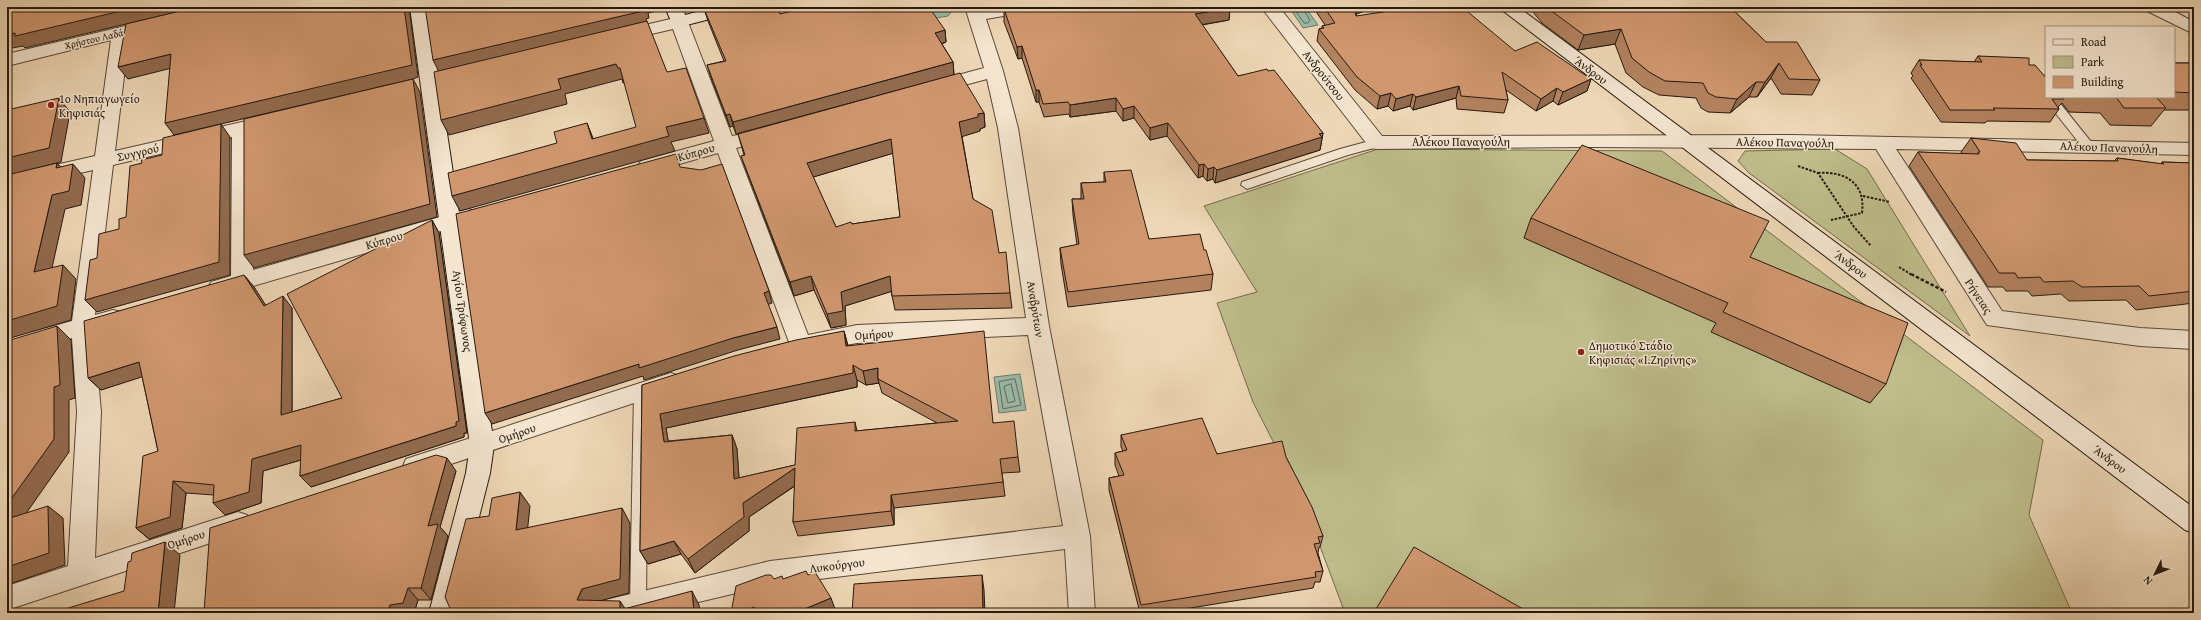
<svg xmlns="http://www.w3.org/2000/svg" width="2201" height="620" font-family="'Gentium Book Plus',serif">
  <style>
    .green { fill: #bebd8b; stroke: #726b4c }
    .water { fill: #9bbaa9; stroke: #6c7a6b }
    .lines { fill: none; stroke-linecap: round; stroke-linejoin: round }
    .shore { stroke: #606a5b; stroke-width: 1 }
    .lane-casing { stroke: #584837; stroke-width: 2 }
    .street-casing { stroke: #584837; stroke-width: 2 }
    .secondary-casing { stroke: #26190d; stroke-width: 2 }
    .path-far1 { stroke: #26190d; stroke-width: 2; stroke-dasharray: 2.5 1.5; stroke-linecap: butt }
    .path { stroke: #26190d; stroke-width: 2.5; stroke-dasharray: 3.5 2; stroke-linecap: butt }
    .lane { fill: #f4e5d0; fill-rule: evenodd }
    .street { fill: #f4e5d0; fill-rule: evenodd }
    .secondary { fill: #f4e5d0; fill-rule: evenodd }
    .wall { fill: #b3825f; stroke: #26190d; fill-rule: evenodd }
    .shaded-wall { fill: #926a4e; stroke: #26190d }
    .building { fill: #d0976f; stroke: #26190d; fill-rule: evenodd }
    .poi-dot { fill: #8f2418; stroke: #f4e5d0; stroke-width: 1.5 }
    .labels { text-anchor: middle; dominant-baseline: central; stroke-width: 3; stroke-linejoin: round; paint-order: stroke }
    .far-street-label { font-size: 10px; fill: #26190d; stroke: #f4e5d0 }
    .street-label { font-size: 12px; fill: #26190d; stroke: #f4e5d0 }
    .poi-label { font-size: 12px; fill: #26190d; stroke: #f4e5d0; text-anchor: start }
  </style>
  <rect width="100%" height="100%" fill="#eed7b6"/>
  <filter id="stains"><feTurbulence type="fractalNoise" baseFrequency=".005" numOctaves="4"/><feColorMatrix values="0 0 0 0 .2 0 0 0 0 .09 0 0 0 0 .02 0 0 0 .5 -.17"/></filter>
  <radialGradient id="worn" r=".72"><stop offset=".6" stop-color="#630" stop-opacity="0"/><stop offset="1" stop-color="#630" stop-opacity=".3"/></radialGradient>
  <path class="green" d="M1378,149L1662,151L2043,440L2029,515L2072,613H1345L1312,525L1279,453L1253,402L1217,303L1257,292L1204,206Z
    M1835,149L1867,169L1970,336L1749,173L1738,161L1745,151Z"/>
  <path class="water" d="M927,7H947L951,12L948,16L936,18Z
    M1289,7H1305L1318,25L1303,28Z
    M1020,374L1026,410L999,413L994,377Z"/>
  <g class="lines">
    <path class="shore" d="M1293,7L1304,23H1308L1310,20L1302,7
      M1015,379L1021,405L1003,409L999,382Z
      M1011,384L1015,401L1008,403L1004,387Z"/>
    <g class="lane-casing">
      <path id="lane" d="M2046,94V97H2055L2092,143L2094,146L2092,149H2084L2045,100L2043,97Z
        M1377,139L1381,140L1383,143L1381,146L1348,155L1247,189L1241,185L1242,182L1340,149Z
        M641,386L646,388L648,392L646,604L644,609L638,612L632,609L630,604L634,392L636,388Z"/>
    </g>
    <g class="street-casing">
      <path id="street" d="M965,7H983V9L1035,7L1032,11L1026,12L986,19L1003,71L1018,128L1049,326L1090,536L1095,613H1069L1065,549L770,585L652,613H588L592,604L601,601L770,561L1063,526L1028,335L857,343L816,350L809,348L808,350L800,353L792,350L718,153L648,173L641,171L638,166L641,161L714,141L673,29L621,41L615,40L612,36L615,32L679,17L685,18L688,22L732,136L738,135L745,136L748,141L745,146L736,148L808,335L857,325L1026,318L998,128L987,79L935,93L928,91L926,87L928,83L984,68Z
        M1261,7H1279L1382,136L1791,135L2194,143V155L1896,149L2002,311L2140,328L2194,331V349L2140,346L1987,325L1876,149L1590,147L1377,149L1370,148Z
        M2144,7H2166L2194,22V34L2147,11Z
        M134,24L140,25L143,29L140,33L129,35L115,151L273,115L280,117L282,121L280,125L252,132L253,270L468,209L475,211L478,216L475,221L219,296L211,294L208,288L211,282L231,276L232,137L113,165L95,315L113,310L121,312L124,318L121,324L94,332L101,412L95,558L238,512L247,515L251,523L247,531L238,534L7,610V586L68,566L77,412L72,338L7,357V339L72,321L93,170L7,190V176L95,156L111,40L7,66V54Z
        M671,373L679,376L683,382L679,388L415,476L406,473L403,466L406,459L415,456Z"/>
    </g>
    <g class="secondary-casing">
      <path id="secondary" d="M410,7H428L494,445L490,473L455,613H429L466,473L470,445Z
        M665,7H683L685,15L715,7H744L741,11L679,27L673,26Z
        M1498,7H1518L2194,508V533L2185,530Z"/>
    </g>
    <path class="path-far1" d="M1798,166L1818,173L1854,227L1871,246
      M1818,173C1845,171 1866,183 1862,213L1831,220
      M1863,196L1890,202
      M1899,267L1912,275"/>
    <path class="path" d="M1911,274L1946,292"/>
    <use href="#lane" class="lane"/>
    <use href="#street" class="street"/>
    <use href="#secondary" class="secondary"/>
  </g>
  <path class="wall" d="M1005,7H1230V8L1229,20L1202,25L1238,76L1268,71L1323,133L1320,150L1215,183L1213,179L1207,181L1203,176L1198,178L1167,136L1150,140L1134,118L1123,121L1116,111L1070,117L1069,114L1044,117L1039,102H1036L1022,58L1018,59L1004,22V9H1006Z
    M1313,7H1375L1356,14V16L1515,51L1591,79L1587,91L1558,105L1553,101L1536,111L1506,90L1508,100L1504,113L1457,109L1456,98L1413,110L1410,106L1393,111L1388,106L1377,109L1355,90L1317,41L1319,29L1322,28V26L1325,25Z
    M1529,7H1730L1766,42L1820,80L1812,95L1781,94L1771,78L1757,97H1749L1730,113L1708,112L1701,108L1696,98L1659,95L1643,87L1626,73L1615,44L1578,50L1542,23Z
    M704,9L780,14L945,30L946,42L942,44L953,62L954,75L736,134L733,126L730,127L711,78L707,65L724,61L708,21Z
    M1978,56L2029,65L2044,76L2046,73V97H2174V63H2194V108H2192L2190,110H2164L2151,126L2110,125L2100,113L2069,112L2062,103L2058,107L2059,109L2050,122L1987,121L1985,123L1941,122L1911,78L1913,76L1911,73L1919,60L1974,62Z
    M984,113L985,127L980,129V131L962,136L973,199L999,253L1010,293L1012,308L895,310L891,291L845,306L846,325L831,328L814,290L794,296L746,170L741,156L744,155L738,134ZM893,153L900,217L852,224L836,227L813,177Z
    M1971,138L2027,160L2114,161L2117,158L2161,164L2162,162L2194,163V303L2136,310L2126,300L2069,301L2061,294L2032,296L2028,291H2006L2003,287H1988L1909,166L1918,152L1962,154L1961,152Z
    M1104,172L1149,239L1204,250L1213,274L1211,290L1068,307L1061,264L1060,248L1077,245L1073,215L1072,199H1081V183L1104,182Z
    M1531,218L1750,257L1886,384L1870,403L1711,332L1716,323L1524,238Z
    M432,220L439,233L467,433H464V437L311,487L300,476L301,460L263,471L261,503L225,515L214,495L186,493L182,528L149,539L136,528L158,451L142,376L101,390L88,378L244,275L254,287L265,305L292,308V412L342,398Z
    M844,331L848,346L994,423L1018,457L1020,472L1002,473L1005,496L894,508V525L798,536L793,522L795,486L749,517V531L695,573L681,554L648,564L640,551L642,385ZM857,380L866,385L879,383L882,393L937,423L857,431L855,422L795,465L739,478L737,449L732,435L668,441L666,428L857,387Z
    M1121,435L1217,454L1286,457L1323,536L1320,547H1319L1318,553L1323,571L1320,582H1315L1313,588L1160,613H1140L1109,490V478L1119,476L1115,465V453L1123,451L1121,447Z
    M456,471L440,527L448,536L431,600H418L414,613H204Z
    M1376,609L1530,613H1375Z"/>
  <path class="shaded-wall" d="M138,7H198L25,48L23,46L7,49V35Z
    M404,7H409L418,77L413,79L420,92L437,217L254,268L244,255L413,79L174,135L165,123Z
    M641,7H659L655,8L656,11L648,13L649,18L646,19L647,23L439,72L433,60Z
    M703,7H709L703,9Z
    M1352,7H1375L1351,16Z
    M1230,8L1229,20L1194,26L1195,14Z
    M1621,29L1615,44L1578,50L1584,35Z
    M945,30L946,42L937,45L935,33Z
    M1022,46V58L1018,59L1017,47Z
    M171,54L180,66L128,79L118,67Z
    M953,62L954,75L736,134L733,122Z
    M1779,63L1771,78L1757,97L1765,82Z
    M616,64L620,68L626,83H623L622,79L565,94L567,104L449,135L441,120L558,79Z
    M1591,79L1587,91L1558,105L1563,92Z
    M1756,82L1749,97L1730,113L1737,99Z
    M1459,86L1456,98L1413,110L1416,97Z
    M1557,88L1553,101L1536,111L1541,99Z
    M1036,90H1039V102H1036Z
    M1391,93L1388,106L1377,109L1380,96Z
    M1413,94L1410,106L1393,111L1396,99Z
    M59,98L70,112L61,162L7,176V158Z
    M1116,98V111L1070,117V105Z
    M1134,106V118L1123,121V109Z
    M984,113L985,127L980,129V131L961,137L959,122L978,114Z
    M730,114L733,126L730,127L726,115Z
    M704,118L709,133L671,142L675,151L460,211L452,196L666,127Z
    M587,123L593,138L592,139Z
    M1168,123L1167,136L1150,140V128Z
    M221,124L230,137V275L97,312L85,300Z
    M1323,133L1320,150L1215,183L1217,170Z
    M891,139L894,153L810,178L807,163Z
    M57,163L70,177L56,168Z
    M73,164L85,178L81,205L65,209L48,286L34,272L52,195Z
    M1204,164L1203,176L1198,178L1199,165Z
    M1214,167L1213,179L1207,181L1208,169Z
    M432,220L439,233L467,433H464V437L311,487L300,476L456,426Z
    M63,265L76,279L71,320L7,339V321Z
    M244,275L254,287L274,318L264,306Z
    M811,276L814,290L794,296L790,282Z
    M890,276L893,291L845,306L846,325L831,328L827,314L841,292Z
    M769,291L772,303L767,305L764,293Z
    M283,296L292,308V427L281,415Z
    M57,326L71,340L75,398L69,400V452L11,535L7,532V505L54,387Z
    M777,327L780,339L738,350L644,380L643,376L492,424L485,413L639,364L733,338Z
    M844,331L848,346H846Z
    M139,362L151,374L101,390L88,378Z
    M853,365L857,380V387L666,428L671,456L664,442L660,414Z
    M878,368V379L879,383L866,385L863,371Z
    M732,435L737,449L740,493L734,479Z
    M301,445L311,457L263,471L261,503L225,515L213,503L252,459Z
    M447,458L456,471L440,527L448,536L431,600L421,588L428,526Z
    M795,468L800,482L749,517V531L695,573L688,559L743,503Z
    M173,481L186,493L182,528L149,539L136,528Z
    M520,492L530,506L526,544L516,530Z
    M891,495L894,508V525L891,511Z
    M48,506L63,518L65,565L7,585V567Z
    M622,508L630,523L629,593L592,603L577,600Z
    M674,541L681,554L648,564L640,551Z
    M165,542L180,555L174,613H158Z
    M982,575L984,590L985,613H983Z
    M408,588L418,600L414,613H388L390,605Z
    M692,591L699,605L700,613H694Z
    M831,598L835,609L825,613H795Z
    M620,601L628,613L620,610Z
    M754,607L757,613H741Z"/>
  <path class="building" d="M7,7H138L15,36V33L7,35Z
    M197,7H404L412,65L165,123L171,54L118,67L126,24Z
    M425,7H641L643,11L433,60Z
    M711,7H777L780,14L809,7H929L945,30L935,33L953,62L733,122L730,114L726,115L707,65L726,61L704,9Z
    M1006,7H1230V8L1195,14L1238,76L1267,69L1268,71L1274,70L1323,133L1319,134L1322,137L1217,170L1214,167L1208,169L1204,164L1199,165L1168,123L1150,128L1134,106L1123,109L1116,98L1070,105L1068,102L1043,104L1039,90H1036L1022,46L1017,47L1004,9H1007Z
    M1324,7H1354L1356,16L1417,7H1462L1515,51L1537,42L1591,79L1563,92L1557,88L1541,99L1502,72L1508,100L1461,96L1459,86L1416,97L1413,94L1396,99L1391,93L1380,96L1357,77L1319,29L1324,28L1322,26L1335,23Z
    M1546,7H1730L1766,42H1797L1820,80L1789,79L1779,63L1765,82H1756L1737,99L1716,97L1708,93L1703,83L1665,81L1649,72L1632,58L1621,29L1584,35Z
    M647,21L667,72L686,68L704,118L666,127L669,136L452,196L448,173L557,143L554,132L587,123L592,139L636,127L620,68H618L616,64L558,79L561,89L441,120L434,72Z
    M1978,56L2029,58V65H2035L2046,78V97H2062L2064,99H2052L2059,109L1993,108L1995,110H1950L1920,65H1922L1919,60L1982,62Z
    M2174,63H2194V93L2174,92Z
    M960,73L984,113L978,114V117L959,122L973,199L992,210L999,253L1006,252L1010,293L892,296L890,276L841,292L843,311L827,314L811,276L790,282L741,156L745,155L738,134ZM891,139L900,217L852,224L851,222L836,227L807,163Z
    M413,79L430,204L244,255V119Z
    M2116,97H2156L2166,108H2124Z
    M59,98L49,148L7,158V110Z
    M221,124L219,262L85,300L90,260L97,258L99,234L119,229V219L126,217L130,166L142,163L141,160L162,155L163,138Z
    M1971,138L2016,143L2027,160L2118,161L2117,158L2164,164L2162,162L2194,163V291L2149,296L2139,286L2082,287L2073,281L2044,282L2040,277L2018,278L2015,273H1999L1918,152L1979,154L1978,152H1980Z
    M1582,145L1769,221L1750,257L1908,323L1886,384L1723,312L1728,303L1531,218Z
    M676,154L680,167L701,170L722,164L769,291L764,293L777,327L733,338L639,368V364L485,413L456,214Z
    M57,163L56,168L73,164L69,191L52,195L34,272L63,265L57,306L7,321V175Z
    M1131,170L1149,239L1200,234L1204,250H1206L1213,274L1068,292L1060,248L1079,244L1072,199H1084L1081,183L1106,182L1104,172Z
    M432,220L459,421L456,422V426L300,476L301,445L252,459L249,492L213,503L214,485L173,481L170,517L136,528L143,456L158,451L139,362L88,378L84,321L244,275L264,306L283,296L281,415L342,398L287,294Z
    M57,326L60,385L54,387V439L7,505V341Z
    M844,331L846,346L984,331L993,423L1014,421L1018,457L1000,459L1003,482L891,495V511L793,522L795,468L743,503L744,517L688,559L674,541L640,551L642,385L734,356L796,340ZM853,365L863,371L878,368V379L958,421L855,431V422L797,428L795,465L734,479L732,435L664,442L660,414L853,373Z
    M1202,418L1217,454L1282,441L1286,457L1312,507L1323,536L1318,537L1320,543L1314,544L1323,571L1315,572L1316,577L1141,605L1109,478L1124,475L1115,453L1127,450L1121,435Z
    M436,455L447,458L428,526L438,524L421,588H408L403,603L390,605L388,613H204L210,528Z
    M520,492L516,530L622,508L620,579L582,589L577,600L620,601V610L692,591L694,613H452L445,597L466,519L489,516L492,498Z
    M48,506L49,553L7,567V519Z
    M165,542L158,613H52L124,591L128,562L131,561L132,553Z
    M1414,547L1530,613H1383L1376,609Z
    M806,571L808,575L815,572L831,598L795,613H756L754,607L741,613H731L736,586L766,575H771L774,579L782,576L783,579Z
    M982,575L983,613H852L854,584Z"/>
  <g class="poi-dot">
    <circle cx="51" cy="105" r="4"/>
    <circle cx="1581" cy="352" r="4"/>
  </g>
  <g class="labels">
    <g class="far-street-label">
      <text transform="translate(94 39) rotate(-13)">Χρήστου Λαδά</text>
    </g>
    <g class="street-label">
      <text transform="translate(1591 70) rotate(37)">Άνδρου</text>
      <text transform="translate(1324 75) rotate(52)">Ανδρούτσου</text>
      <text x="1461" y="141">Αλέκου Παναγούλη</text>
      <text transform="translate(1785 142) rotate(1)">Αλέκου Παναγούλη</text>
      <text transform="translate(2109 147) rotate(2)">Αλέκου Παναγούλη</text>
      <text transform="translate(138 152) rotate(-13)">Συγγρού</text>
      <text transform="translate(696 152) rotate(-16)">Κύπρου</text>
      <text transform="translate(384 240) rotate(-16)">Κύπρου</text>
      <text transform="translate(1851 264) rotate(37)">Άνδρου</text>
      <text transform="translate(1979 296) rotate(57)">Ρήνειας</text>
      <text transform="translate(1036 309) rotate(81)">Αναβρύτων</text>
      <text transform="translate(463 311) rotate(82)">Αγίου Τρύφωνος</text>
      <text transform="translate(874 334) rotate(-4)">Ομήρου</text>
      <text transform="translate(517 433) rotate(-19)">Ομήρου</text>
      <text transform="translate(2110 459) rotate(37)">Άνδρου</text>
      <text transform="translate(186 539) rotate(-18)">Ομήρου</text>
      <text transform="translate(837 565) rotate(-7)">Λυκούργου</text>
    </g>
    <g class="poi-label">
      <text x="59" y="98">1ο Νηπιαγωγείο<tspan x="59" dy="14">Κηφισιάς</tspan></text>
      <text x="1589" y="345">Δημοτικό Στάδιο<tspan x="1589" dy="14">Κηφισιάς «Ι.Ζηρίνης»</tspan></text>
    </g>
  </g>
  <rect width="2201" height="620" fill="none" stroke="#eed7b6" stroke-width="24"/>
  <rect x="8" y="8" width="2185" height="604" fill="none" stroke="#26190d" stroke-width="2"/>
  <rect x="12" y="12" width="2177" height="596" fill="none" stroke="#26190d"/>
  <rect x="2045" y="26" width="130" height="72" fill="#f4e5d0" stroke="#a29382"/>
  <rect x="2053" y="39" width="20" height="6" fill="#f4e5d0" stroke="#a29382"/>
  <text x="2081" y="46" font-size="12" fill="#26190d">Road</text>
  <rect x="2053" y="56" width="20" height="12" fill="#bebd8b" stroke="#a29382"/>
  <text x="2081" y="66" font-size="12" fill="#26190d">Park</text>
  <rect x="2053" y="76" width="20" height="12" fill="#d0976f" stroke="#a29382"/>
  <text x="2081" y="86" font-size="12" fill="#26190d">Building</text>
  <g transform="translate(2155 574) rotate(227)" stroke="#f4e5d0" stroke-width="3" paint-order="stroke">
  <path d="M0-3L7 15L0 10L-7 15Z" fill="#26190d"/>
  <text y="-6" font-size="11" font-weight="bold" text-anchor="middle" fill="#26190d">N</text>
  </g>
  <rect width="100%" height="100%" filter="url(#stains)"/>
  <rect width="100%" height="100%" fill="url(#worn)"/>
</svg>
